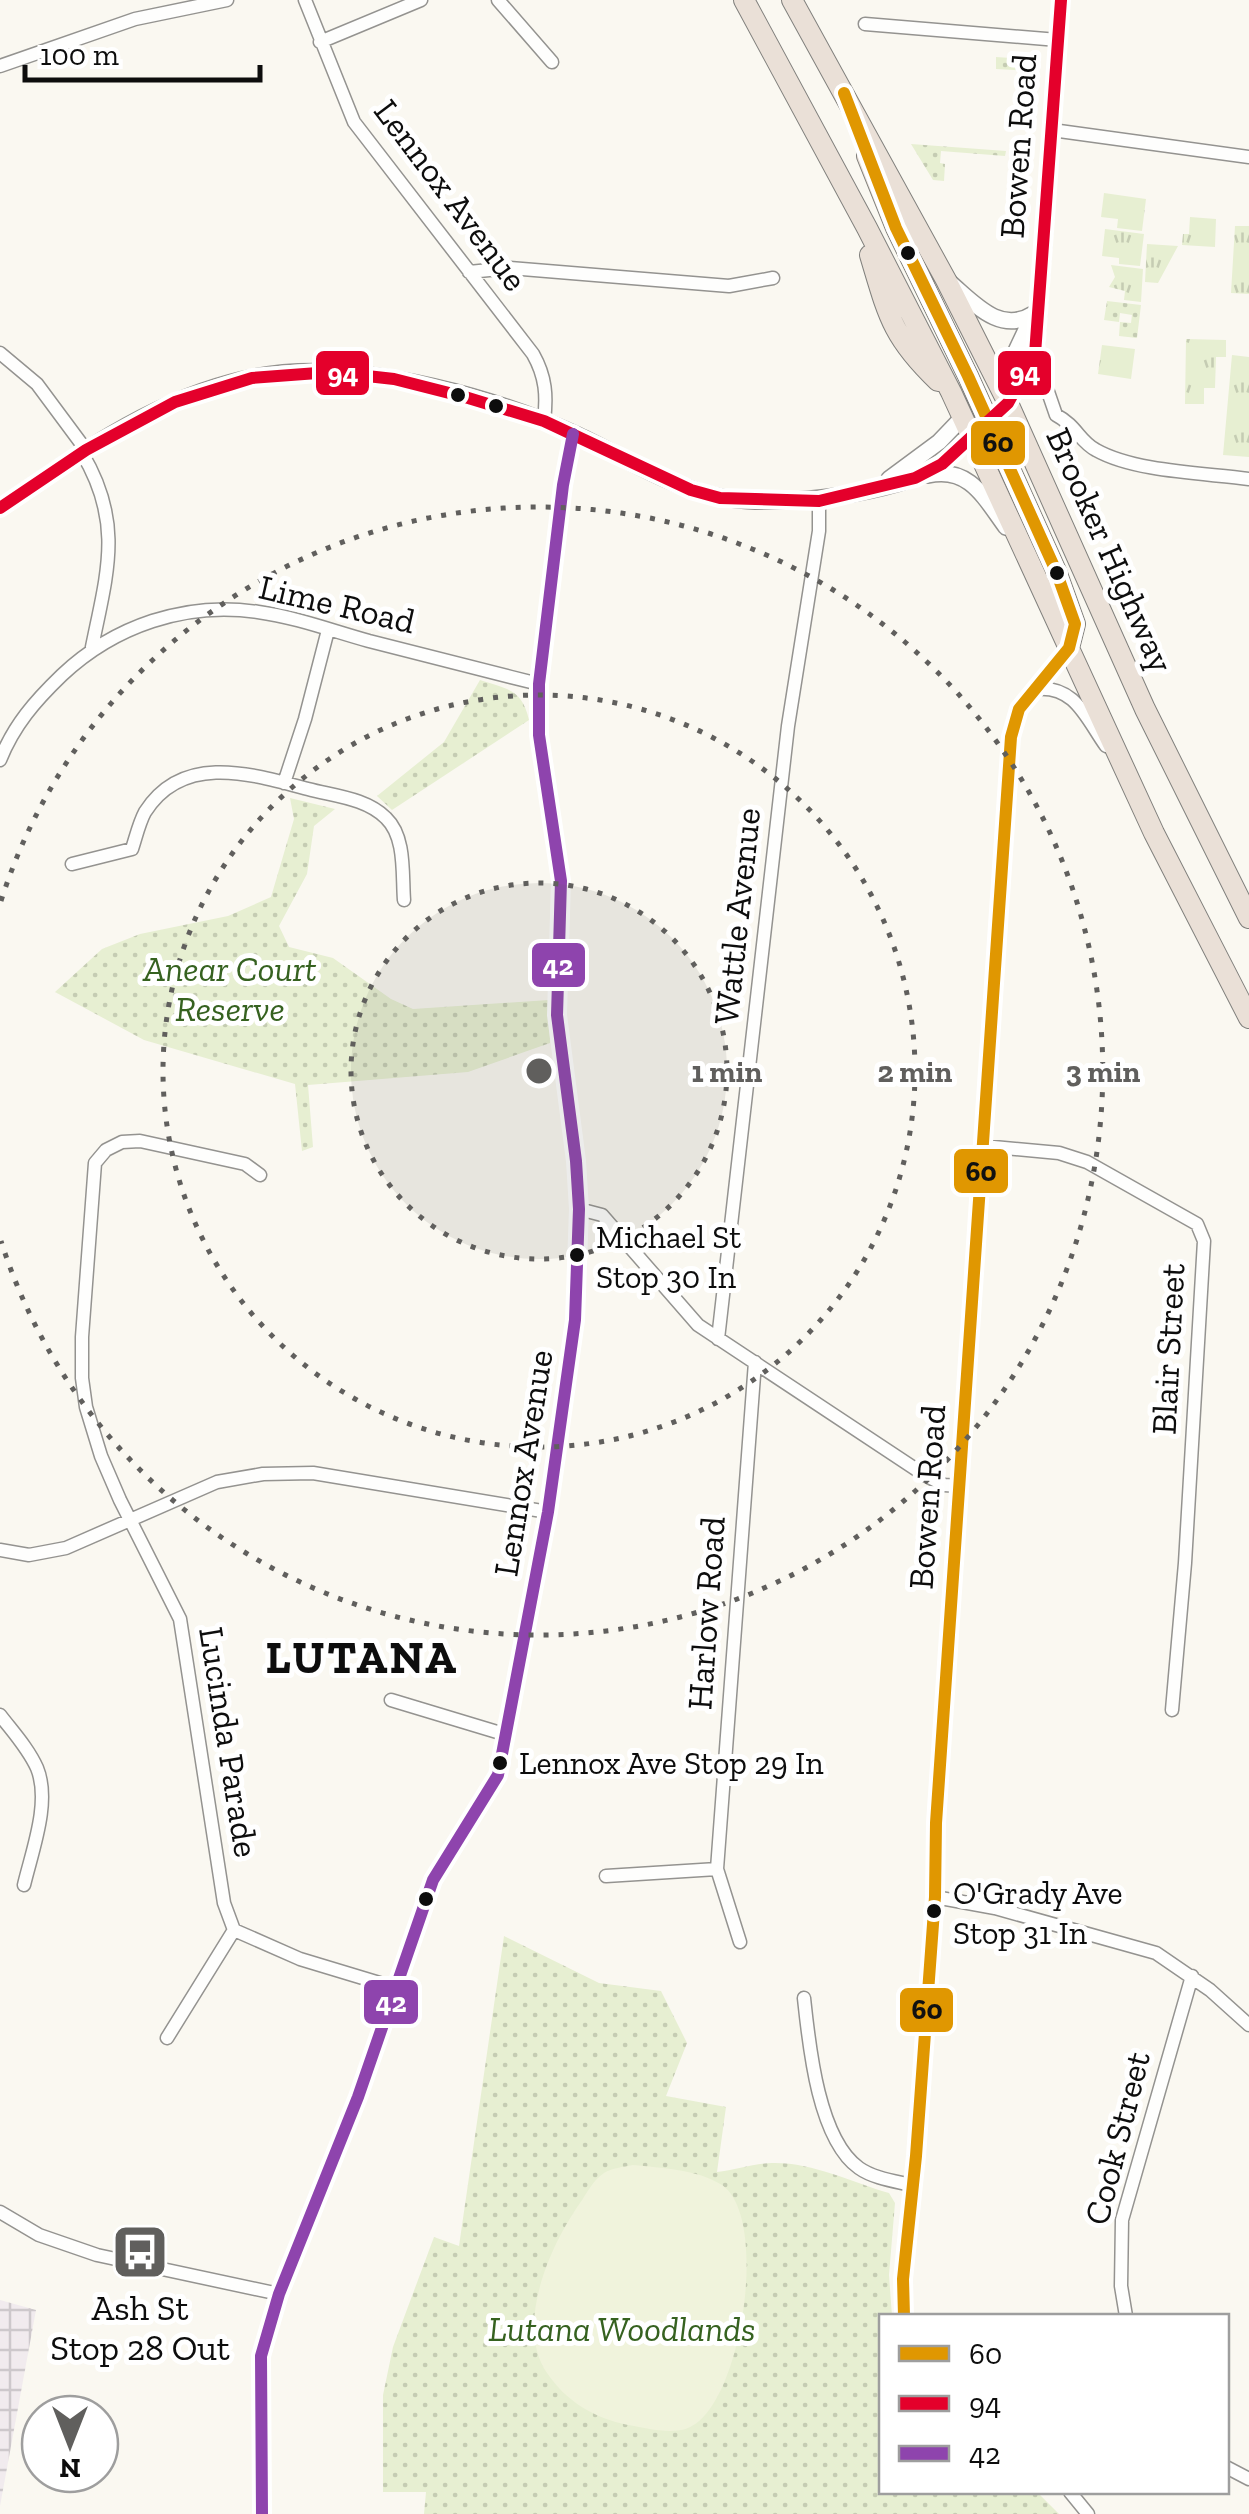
<svg xmlns="http://www.w3.org/2000/svg" width="1249" height="2514" font-family="'Zilla Slab',serif">
  <style>
    .industrial { fill: url(#industrial-grid) }
    .grass { fill: url(#grass-tufts) }
    .park { fill: url(#park-dots) }
    .pitch { fill: #f0f3dc }
    .lines { fill: none; stroke-linecap: round; stroke-linejoin: round }
    .minor-casing { stroke: #949390; stroke-width: 15 }
    .tertiary-casing { stroke: #949390; stroke-width: 18 }
    .trunk-casing { stroke: #81807d; stroke-width: 22 }
    .minor { stroke: #fefefd; stroke-width: 12 }
    .tertiary { stroke: #fefefd; stroke-width: 15 }
    .trunk { stroke: #eae0d7; stroke-width: 20 }
    .bus-1-casing { stroke: #fff; stroke-width: 20 }
    .bus-2-casing { stroke: #fff; stroke-width: 20 }
    .bus-3-casing { stroke: #fff; stroke-width: 20 }
    .bus-1 { stroke: #e09701; stroke-width: 12 }
    .bus-2 { stroke: #e4002b; stroke-width: 12 }
    .bus-3 { stroke: #8e44ad; stroke-width: 12 }
    .ring { fill: none; stroke: #605f5d; stroke-width: 5; stroke-dasharray: 5 10 }
    .bus-dot { fill: #0d0d0d; stroke: #fff; stroke-width: 4 }
    .labels { text-anchor: middle; dominant-baseline: central; stroke-width: 10; stroke-linejoin: round; paint-order: stroke }
    .bus-label { font-size: 32px; fill: #0d0d0d; stroke: #fff; text-anchor: start }
    .street-label { font-size: 35px; fill: #0d0d0d; stroke: #fff }
    .park-label { font-size: 35px; font-style: italic; fill: #366220; stroke: #fff }
    .poi-label { font-size: 35px; fill: #0d0d0d; stroke: #fff }
    .district-label { font-size: 45px; font-weight: bold; letter-spacing: 2.5px; fill: #0d0d0d; stroke: #fff }
    .centre { fill: #605f5d; stroke: #fff; stroke-width: 5 }
    .ring-label { font-size: 30px; text-anchor: middle; font-weight: bold; fill: #605f5d; stroke: #fff; stroke-width: 10; stroke-linejoin: round; paint-order: stroke }
    .line-badge { stroke: #fff; stroke-width: 4 }
    .badge-label { font-size: 28px; text-anchor: middle; font-weight: bold; fill: #fff }
    .pale-badge-label { font-size: 28px; text-anchor: middle; font-weight: bold; fill: #111 }
  </style>
  <defs>
    <pattern id="industrial-grid" width="8" height="8" patternUnits="userSpaceOnUse" patternTransform="scale(2.5)"><rect width="8" height="8" fill="#f1ebee"/><path d="M0 4h8M4 0v8" fill="none" stroke="#cdc8cb"/></pattern>
    <pattern id="grass-tufts" width="24" height="20" patternUnits="userSpaceOnUse" patternTransform="scale(2.5)"><rect width="24" height="20" fill="#e7efd2"/><path d="M3 7l-1-3M5 7V3M7 7l1-3M15 17l-1-3M17 17v-4M19 17l1-3" fill="none" stroke="#c5ccb3"/></pattern>
    <pattern id="park-dots" width="8" height="8" patternUnits="userSpaceOnUse" patternTransform="scale(2.5)"><rect width="8" height="8" fill="#e7efd2"/><path d="M2 2h.1M6 6h.1" fill="none" stroke="#c5ccb3" stroke-width="1.8" stroke-linecap="round"/></pattern>
  </defs>
  <rect width="100%" height="100%" fill="#faf8f1"/>
  <path class="industrial" d="M0,2300L36,2310L0,2506Z"/>
  <path class="grass" d="M1104,193L1146,199L1142,231L1117,228L1118,219L1101,217Z
    M1190,217L1216,219L1215,247L1182,245L1183,234H1189Z
    M1235,226H1249V294L1231,293Z
    M1105,229L1144,234L1140,266L1119,264V258L1102,256Z
    M1147,244L1178,246L1158,283L1145,282Z
    M1111,265L1143,269L1141,302L1124,300L1125,291L1109,287L1115,277Z
    M1186,339L1226,340V357H1216L1215,388H1204V404H1185Z
    M1102,345L1135,349L1131,379L1098,374Z
    M1232,355L1249,357V457L1223,455Z"/>
  <path class="park" d="M996,57L1037,60L1034,108L1022,107L1023,97H1028L1029,71L996,69Z
    M911,144L1006,151L1005,156L941,151L940,163L945,164L944,181L933,180Z
    M1107,301L1141,305L1137,338L1119,336L1120,322L1131,323L1132,315L1120,313L1119,322L1104,320Z
    M480,680C507,689 522,689 529,720L392,810L377,796L444,742Z
    M290,798L335,809L314,826L307,874L279,926L289,947L333,958L391,999L413,1009L549,1000L550,1043L468,1072L308,1085L313,1147L302,1151L295,1084L144,1040L55,992L102,949L140,934L228,916L271,897L294,819Z
    M504,1936L599,1983L661,1991L687,2043L666,2096L726,2107L717,2172C735,2170 756,2163 772,2163C812,2162 851,2182 889,2193L895,2203L889,2275L892,2316H882V2492H1037L1059,2514H424L426,2492H383V2395L393,2347L434,2237L459,2246Z"/>
  <path class="pitch" d="M633,2165C661,2168 697,2169 722,2185C770,2217 742,2407 688,2428C671,2435 646,2428 628,2425C594,2418 567,2402 547,2373C514,2325 551,2244 580,2203C587,2193 593,2180 604,2173C612,2168 623,2167 633,2165Z"/>
  <g class="lines">
    <g class="minor-casing">
      <path id="minor" d="M305,0L354,122L533,354C546,377 547,396 544,421
        M498,0L552,62
        M865,24L1058,40
        M320,42L421,0
        M0,66L135,19L227,0
        M1052,130L1249,157
        M469,272L510,268L729,286L773,278
        M0,353L37,384L86,450
        M1035,354L1056,415C1077,426 1079,441 1096,450C1135,472 1205,473 1249,479
        M82,453C124,523 107,573 92,647
        M1036,689C1075,685 1086,718 1106,746
        M0,760C14,725 35,701 62,675C114,626 186,601 258,612C295,617 333,631 369,641C425,655 482,670 539,684
        M284,783L305,719L328,630
        M72,864L132,849C136,837 139,823 145,812C183,752 252,774 308,789C334,796 366,798 386,818C406,837 402,874 404,900
        M983,1146L1059,1153L1087,1162L1197,1224L1204,1241L1185,1563L1172,1710
        M260,1175L245,1164L140,1141L122,1142L106,1150L95,1163L82,1337V1378L86,1407L101,1456L120,1500L180,1619L224,1903L234,1930L300,1959L396,1988
        M579,1209L602,1215L698,1325L923,1474L944,1485L960,1486
        M718,1339L788,726L819,531V501
        M0,1550L29,1555L66,1548L217,1482L263,1474L313,1473L548,1512
        M391,1700L507,1735
        M0,1715C13,1732 28,1748 37,1768C51,1802 32,1851 24,1885
        M606,1876L717,1869
        M935,1897L995,1908L1156,1953L1210,1990L1249,2025
        M740,1942L717,1869L755,1362
        M804,1998C809,2045 818,2139 859,2168C873,2178 894,2181 911,2185
        M167,2038L234,1930
        M0,2212L39,2235L97,2255L279,2294
        M904,2316L903,2279L916,2156L935,1897L936,1823L1011,737L1019,709L1069,648
        M1126,2316L1121,2286L1122,2220L1192,1976
        M1226,2467L1249,2479
        M1070,2492L1088,2514
        M262,2514L261,2356L279,2294L358,2097L433,1880L498,1775L548,1512L575,1320L579,1209L576,1161L557,1015L561,881L539,735V684L563,485L573,434"/>
    </g>
    <g class="tertiary-casing">
      <path id="tertiary" d="M949,282C974,303 1000,335 1033,314
        M997,384L1009,366L1033,315
        M1008,403L1029,367L1036,346L1061,0
        M928,475C969,466 984,497 1006,527
        M889,479L939,442L962,418
        M0,508C86,449 176,383 283,373C376,365 493,397 577,435C622,456 667,485 715,496C768,509 881,496 930,471C946,463 957,450 971,438"/>
    </g>
    <g class="trunk-casing">
      <path id="trunk" d="M744,0L867,228L951,392L1154,833L1249,1018
        M792,0L946,280L1008,403L1145,709L1249,918
        M867,156L896,228L968,376L1056,571L1075,624L1069,648
        M870,255C888,315 892,337 938,381"/>
    </g>
    <use href="#minor" class="minor"/>
    <use href="#tertiary" class="tertiary"/>
    <use href="#trunk" class="trunk"/>
    <g class="bus-1-casing">
      <path id="bus-1" d="M844,93L896,228L968,376L1056,571L1075,624L1069,648L1019,709L1011,737L936,1823L935,1897L916,2156L903,2279L904,2316"/>
    </g>
    <g class="bus-2-casing">
      <path id="bus-2" d="M0,508L86,450L175,402L252,378L331,372L394,379L465,397L544,421L691,490L720,498L819,501L915,478L942,464L1008,403L1035,354L1061,0"/>
    </g>
    <g class="bus-3-casing">
      <path id="bus-3" d="M262,2514L261,2356L279,2294L358,2097L433,1880L498,1775L548,1512L575,1320L579,1209L576,1161L557,1015L561,881L539,735V684L563,485L573,434"/>
    </g>
    <use href="#bus-1" class="bus-1"/>
    <use href="#bus-2" class="bus-2"/>
    <use href="#bus-3" class="bus-3"/>
  </g>
  <circle cx="539" cy="1071" r="188" fill="#605f5d" fill-opacity=".12"/>
  <g class="ring">
    <circle cx="539" cy="1071" r="188"/>
    <circle cx="539" cy="1071" r="376"/>
    <path d="M1 901A564 564 0 1 1 1 1241"/>
  </g>
  <defs>
    <g id="bus-square" transform="scale(2.875)"><rect x="-9" y="-9" width="18" height="18" rx="4" fill="#605f5d" stroke="#fff"/><path d="M-5-6H5V4H4V6H2V4H-2V6H-4V4H-5ZM-3.5-4V0h7V-4ZM-3.5 1.2v1.5H-2V1.2ZM2 1.2v1.5H3.5V1.2Z" fill="#fff"/></g>
  </defs>
  <g fill-rule="evenodd">
    <use href="#bus-square" x="140" y="2252"/>
  </g>
  <g class="bus-dot">
    <circle cx="908" cy="253" r="9"/>
    <circle cx="458" cy="395" r="9"/>
    <circle cx="496" cy="406" r="9"/>
    <circle cx="1057" cy="573" r="9"/>
    <circle cx="577" cy="1255" r="9"/>
    <circle cx="500" cy="1763" r="9"/>
    <circle cx="426" cy="1899" r="9"/>
    <circle cx="934" cy="1911" r="9"/>
  </g>
  <g class="labels">
    <g class="bus-label">
      <text x="596" y="1237">Michael St<tspan x="596" dy="40">Stop 30 In</tspan></text>
      <text x="519" y="1763">Lennox Ave Stop 29 In</text>
      <text x="953" y="1893">O'Grady Ave<tspan x="953" dy="40">Stop 31 In</tspan></text>
    </g>
    <g class="street-label">
      <text transform="translate(1018 146) rotate(-86)">Bowen Road</text>
      <text transform="translate(451 195) rotate(53)">Lennox Avenue</text>
      <text transform="translate(1110 550) rotate(66)">Brooker Highway</text>
      <text transform="translate(337 604) rotate(13)">Lime Road</text>
      <text transform="translate(737 916) rotate(-84)">Wattle Avenue</text>
      <text transform="translate(1168 1349) rotate(-87)">Blair Street</text>
      <text transform="translate(523 1463) rotate(-81)">Lennox Avenue</text>
      <text transform="translate(927 1497) rotate(-86)">Bowen Road</text>
      <text transform="translate(706 1613) rotate(-86)">Harlow Road</text>
      <text transform="translate(229 1742) rotate(81)">Lucinda Parade</text>
      <text transform="translate(1117 2138) rotate(-76)">Cook Street</text>
    </g>
    <g class="park-label">
      <text x="230" y="969">Anear Court<tspan x="230" dy="40">Reserve</tspan></text>
      <text x="622" y="2329">Lutana Woodlands</text>
    </g>
    <g class="poi-label">
      <text x="140" y="2308">Ash St<tspan x="140" dy="40">Stop 28 Out</tspan></text>
    </g>
    <g class="district-label">
      <text x="362" y="1658">LUTANA</text>
    </g>
  </g>
  <circle cx="539" cy="1071" r="15" class="centre"/>
  <g class="ring-label">
    <text x="727" y="1082">1 min</text>
    <text x="915" y="1082">2 min</text>
    <text x="1103" y="1082">3 min</text>
  </g>
  <g class="line-badge">
    <rect x="996" y="349" width="57" height="48" rx="10" fill="#e4002b"/>
    <rect x="314" y="349" width="57" height="48" rx="10" fill="#e4002b"/>
    <rect x="969" y="419" width="58" height="48" rx="10" fill="#e09701"/>
    <rect x="530" y="941" width="57" height="48" rx="10" fill="#8e44ad"/>
    <rect x="952" y="1147" width="58" height="48" rx="10" fill="#e09701"/>
    <rect x="362" y="1978" width="58" height="48" rx="10" fill="#8e44ad"/>
    <rect x="898" y="1986" width="57" height="48" rx="10" fill="#e09701"/>
  </g>
  <g class="badge-label">
    <text x="1025" y="382">94</text>
    <text x="343" y="383">94</text>
    <text x="558" y="975">42</text>
    <text x="391" y="2012">42</text>
  </g>
  <g class="pale-badge-label">
    <text x="998" y="452">60</text>
    <text x="981" y="1181">60</text>
    <text x="927" y="2019">60</text>
  </g>
  <rect x="879" y="2314" width="350" height="180" fill="#ffffff" stroke="#9e9e9e" stroke-width="2.5"/>
  <rect x="899" y="2346" width="50" height="15" fill="#e09701" stroke="#9e9e9e" stroke-width="2.5"/>
  <text x="969" y="2364" font-size="30" fill="#0d0d0d">60</text>
  <rect x="899" y="2396" width="50" height="15" fill="#e4002b" stroke="#9e9e9e" stroke-width="2.5"/>
  <text x="969" y="2414" font-size="30" fill="#0d0d0d">94</text>
  <rect x="899" y="2446" width="50" height="15" fill="#8e44ad" stroke="#9e9e9e" stroke-width="2.5"/>
  <text x="969" y="2464" font-size="30" fill="#0d0d0d">42</text>
  <g transform="translate(70 2444) rotate(180)"><circle r="48" fill="#ffffff" stroke="#9e9e9e" stroke-width="2.5"/>
  <path d="M0-8L18 38L0 25L-18 38Z" fill="#605f5d"/>
  <text y="-15" font-size="28" font-weight="bold" text-anchor="middle" fill="#0d0d0d">N</text>
  </g>
  <path d="M25 65v15h235v-15" fill="none" stroke="#0d0d0d" stroke-width="5"/>
  <text x="40" y="65" font-size="30" fill="#0d0d0d" stroke="#ffffff" stroke-width="8" paint-order="stroke">100 m</text>
</svg>
